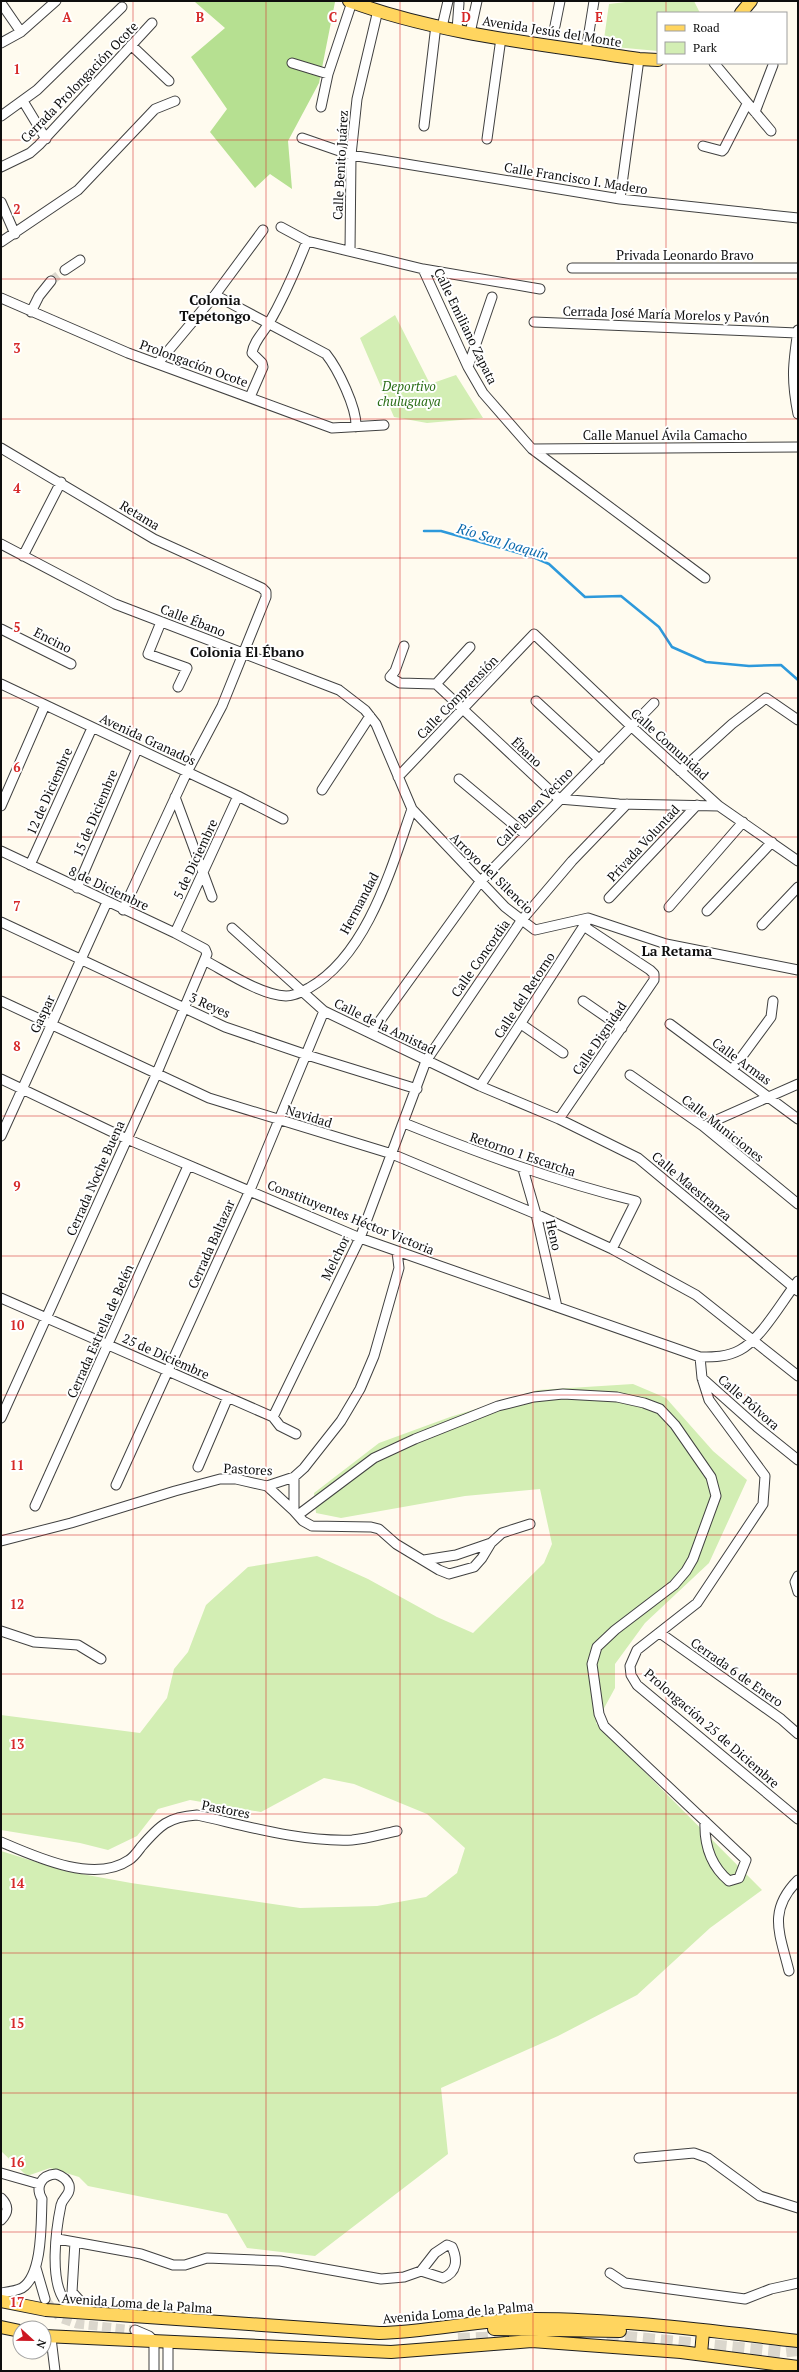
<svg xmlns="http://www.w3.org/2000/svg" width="799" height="2372" font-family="'PT Serif',serif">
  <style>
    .green { fill: #d3eeb4 }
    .forest { fill: #b6e091 }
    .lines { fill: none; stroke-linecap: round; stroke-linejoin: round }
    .stream { stroke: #2d99db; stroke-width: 2.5 }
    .minor-tunnel { stroke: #dbd7cd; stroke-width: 9; stroke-dasharray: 9 4.5; stroke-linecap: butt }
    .major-tunnel { stroke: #dbd7cd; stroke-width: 12; stroke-dasharray: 12 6; stroke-linecap: butt }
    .minor-casing { stroke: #414141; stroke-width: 11 }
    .major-casing { stroke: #1f1f1f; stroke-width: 14 }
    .minor { stroke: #fff; stroke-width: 9 }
    .major { stroke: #ffd55f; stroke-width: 12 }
    .grid { fill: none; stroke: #d62828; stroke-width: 1; stroke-opacity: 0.55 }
    .labels { text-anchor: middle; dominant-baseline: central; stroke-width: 4; stroke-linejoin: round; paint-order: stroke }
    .street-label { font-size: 13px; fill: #0e0e0e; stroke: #fff }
    .park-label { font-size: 13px; font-style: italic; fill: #2a6d17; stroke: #fff }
    .neighbourhood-label { font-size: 14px; font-weight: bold; fill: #0e0e0e; stroke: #fff }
    .water-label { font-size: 14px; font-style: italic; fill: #0a69ad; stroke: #fff }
    .grid-label { font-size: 13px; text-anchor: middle; font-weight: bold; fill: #d62828; stroke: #fff; stroke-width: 4; stroke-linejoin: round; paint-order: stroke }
  </style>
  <rect width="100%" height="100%" fill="#fffbef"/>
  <path class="green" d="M634,1H694L700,13H658V51L603,46L609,4Z
    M395,315L430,384L456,375L483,418L427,423L394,417L360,338Z
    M633,1384L666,1398L713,1451L747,1480L709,1563L645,1623L615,1664V1688L596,1723L762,1890L710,1928L637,1995L558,2036L441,2088L448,2154L315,2256L247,2248L227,2214L88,2186L79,2177L50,2168L27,2176L1,2151V1851L65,1871L131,1883L300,1908L377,1906L426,1897L457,1873L465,1848L427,1814L354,1784L324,1778L261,1812L190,1800L158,1809L137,1836L108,1850L80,1843L1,1830V1715L140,1733L167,1698L174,1669L188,1652L206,1605L248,1567L317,1556L368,1579L437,1617L473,1633L544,1563L552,1544L540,1489L465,1496L341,1518L316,1513L314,1493L379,1443L450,1417L538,1390Z"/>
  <path class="forest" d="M190,1L335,2L319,83L288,141L292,189L270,174L255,188L210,132L227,109L191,57L225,28L195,2Z"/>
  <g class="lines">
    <path class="stream" d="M424,531H441L533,557L549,564L585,597L621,596L659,627L672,647L706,662L749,666L781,665L798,680"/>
    <path class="minor-tunnel" d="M51,281L65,270
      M45,2299L60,2318L77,2324L135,2330"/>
    <path class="major-tunnel" d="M607,2335L781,2352L798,2350
      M458,2339L527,2336"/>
    <g class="minor-casing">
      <path id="minor" d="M1,3L21,32
        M555,26L560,1
        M442,27L448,1
        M457,30L459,3
        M470,33L477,1
        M1,43L21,32L56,1
        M131,45L169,81
        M586,51L594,1
        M292,63L328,74
        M714,63L771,131
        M23,101L46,139
        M321,107L328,74L352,2
        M755,112L773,65
        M1,116L37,90L122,7
        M424,126L436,25
        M302,138L351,155L620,199L798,218
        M487,139L501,38
        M703,146L722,151L724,149L747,104
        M1,167L30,153L39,145L152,23
        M620,199L639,59
        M1,202L15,234
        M281,227L307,241L423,269L540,289
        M1,242L78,190L155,109L175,101
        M350,251L351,155L357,99L378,10
        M572,268H798
        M423,269L468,367L483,393L532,449L705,578
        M65,270L80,260
        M215,295L326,354C338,369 357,408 356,427
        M1,298L128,353L332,428L384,425
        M31,312L39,296L51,281
        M534,322L797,333
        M798,330C793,364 791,379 798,414
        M158,363L215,295L263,230
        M468,367L492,297
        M250,397L263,367L262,363L252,353C254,341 263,333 269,323C284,297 296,269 307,241
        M1,448L154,539L262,588L266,592V597L222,706L187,772L123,910
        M532,449L798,447
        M1,544L115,604L339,690L365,710L376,724L412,809L505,907L535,930L588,918L666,944L798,970
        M23,556L61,482
        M161,622L148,654L187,668L178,687
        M1,629L71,664
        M404,646L395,671L390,677L400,683L436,684
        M1,684L238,796L283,819
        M436,684L559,799L619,804L719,806
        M436,684L470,647
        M536,701L600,760
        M680,771L732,724L766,698L798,720
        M398,777L534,634L632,727L719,806L798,861
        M459,779L526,835
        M322,790L370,716
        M175,797L212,897
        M1,806L45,705
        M1,851L175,933L205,949L207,954L156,1075L1,1418
        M30,865L92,728
        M77,888L137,749
        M609,898L697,805
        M669,907L743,822
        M707,911L772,842
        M1,922L225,1027L307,1055L417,1089
        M762,925L798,887
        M232,928L324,1011L480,1086L559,1119L638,1158L798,1291
        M175,933L238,796
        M206,961C228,973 261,995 286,996C295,996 301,992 309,988C367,955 391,869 412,809
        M1,1001L209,1098L392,1154L536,1214L612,1249L696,1295L798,1376
        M583,1001L622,1028
        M521,1024L563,1053
        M670,1024L798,1119
        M371,1033L480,882L654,703
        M732,1070L771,1017L773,1001
        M630,1075L703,1126L798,1204
        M1,1079L127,1139L360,1238L700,1357C714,1357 727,1357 740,1350C762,1338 782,1301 798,1281
        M480,1086L587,921
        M559,1119L654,980V974L650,970L585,927
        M404,1123C481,1154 555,1181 636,1201L612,1249
        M703,1126L798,1084
        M1,1136L107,902
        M523,1169L536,1214L557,1307
        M1,1298L273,1417L280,1426L296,1434
        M700,1357L702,1378L709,1400L765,1476L763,1504L697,1603L637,1650L630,1666L631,1675L637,1685L798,1819
        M702,1378L757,1427L798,1460
        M273,1417L360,1238L426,1061L521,921L572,861L627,804
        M198,1467L228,1397
        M294,1477V1511L303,1521L312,1526L371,1527L379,1529L396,1544L439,1570L449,1574L474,1567L482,1558L491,1543L502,1533L530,1524
        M116,1485L250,1190L324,1011
        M267,1486L294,1511
        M35,1506L188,1166
        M298,1515L374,1458L415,1439L498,1406L534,1397L563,1394L617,1397L644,1403L660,1409L675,1425L711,1477L716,1496L693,1559L686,1571L674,1585L615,1630L597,1647L592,1664L599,1714L604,1726L746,1860L739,1878L729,1881C710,1865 704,1845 705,1821
        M1,1541L71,1523L175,1491L220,1479H236L267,1486L294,1477L304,1468L341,1421L360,1389L374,1356L399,1268L397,1252
        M424,1560L456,1555L491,1543
        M798,1576L795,1582L798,1592
        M1,1631L34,1642L78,1645L101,1659
        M660,1633L781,1719L798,1734
        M1,1842C36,1857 94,1884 129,1860C134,1857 138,1851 141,1847C160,1825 168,1817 197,1815C247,1826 300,1842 352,1840C367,1839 382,1834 397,1831
        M789,1971C780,1934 767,1911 798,1880
        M639,2158L694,2153L708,2158L760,2196L798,2208
        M1,2173L39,2184
        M1,2198C9,2206 9,2212 1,2220
        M58,2239L141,2254L173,2265H185L207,2258L280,2261L381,2279L404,2277L421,2271L435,2253L447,2245L452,2247C458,2260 457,2272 443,2278L421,2271
        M75,2242L72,2292L92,2314
        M36,2268L45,2299
        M610,2273L625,2283L745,2299L771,2289L798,2283
        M1,2293C8,2292 16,2291 22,2288C43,2275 41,2222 42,2199C35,2187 41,2175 56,2174C62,2176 67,2179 69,2185C71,2195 63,2197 61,2205C56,2229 49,2281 65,2301C69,2306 75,2309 80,2313
        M135,2330L149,2336L154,2341V2371
        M51,2338L55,2371
        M168,2371V2342"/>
    </g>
    <g class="major-casing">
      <path id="major" d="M349,1C441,35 542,44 639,59L658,60
        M741,13L751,1
        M1,2301L46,2310L379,2333C430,2332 481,2319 533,2319C621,2319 710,2331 798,2341
        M1,2327L20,2331
        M494,2329L620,2331
        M44,2336L391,2352L532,2341L681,2352L798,2367
        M701,2354L703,2331"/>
    </g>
    <use href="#minor" class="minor"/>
    <use href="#major" class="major"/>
  </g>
  <path class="grid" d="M133,1V2371M266,1V2371M400,1V2371M533,1V2371M666,1V13M666,63V2371M1,140H798M1,279H798M1,419H798M1,558H798M1,698H798M1,837H798M1,977H798M1,1116H798M1,1256H798M1,1395H798M1,1535H798M1,1674H798M1,1814H798M1,1953H798M1,2093H798M1,2232H798"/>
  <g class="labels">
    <g class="street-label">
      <text transform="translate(552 31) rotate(9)">Avenida Jesús del Monte</text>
      <text transform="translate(79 82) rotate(-46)">Cerrada Prolongación Ocote</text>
      <text transform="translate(340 165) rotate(-87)">Calle Benito Juárez</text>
      <text transform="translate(576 178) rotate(9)">Calle Francisco I. Madero</text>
      <text x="685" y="255">Privada Leonardo Bravo</text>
      <text transform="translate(666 314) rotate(2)">Cerrada José María Morelos y Pavón</text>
      <text transform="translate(466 326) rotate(64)">Calle Emiliano Zapata</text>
      <text transform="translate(194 363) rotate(20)">Prolongación Ocote</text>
      <text x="665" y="435">Calle Manuel Ávila Camacho</text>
      <text transform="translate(140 515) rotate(31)">Retama</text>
      <text transform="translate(193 620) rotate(21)">Calle Ébano</text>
      <text transform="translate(53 640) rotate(27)">Encino</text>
      <text transform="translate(457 697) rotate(-46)">Calle Comprensión</text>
      <text transform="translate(148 739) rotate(25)">Avenida Granados</text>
      <text transform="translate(670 744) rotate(42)">Calle Comunidad</text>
      <text transform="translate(527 752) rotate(43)">Ébano</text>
      <text transform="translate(49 791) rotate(-66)">12 de Diciembre</text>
      <text transform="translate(534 807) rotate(-46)">Calle Buen Vecino</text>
      <text transform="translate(95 813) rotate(-67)">15 de Diciembre</text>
      <text transform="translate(643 843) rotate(-47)">Privada Voluntad</text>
      <text transform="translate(195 859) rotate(-65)">5 de Diciembre</text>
      <text transform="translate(492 873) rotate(44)">Arroyo del Silencio</text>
      <text transform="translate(109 888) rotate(25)">8 de Diciembre</text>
      <text transform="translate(359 903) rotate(-62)">Hermandad</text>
      <text transform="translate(480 958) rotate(-55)">Calle Concordia</text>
      <text transform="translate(524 995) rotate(-57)">Calle del Retorno</text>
      <text transform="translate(210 1005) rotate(24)">3 Reyes</text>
      <text transform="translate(42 1014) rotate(-65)">Gaspar</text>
      <text transform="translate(385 1026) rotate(26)">Calle de la Amistad</text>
      <text transform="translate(599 1038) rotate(-56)">Calle Dignidad</text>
      <text transform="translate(742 1061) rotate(36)">Calle Armas</text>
      <text transform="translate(309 1116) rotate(17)">Navidad</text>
      <text transform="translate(723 1128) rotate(38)">Calle Municiones</text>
      <text transform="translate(523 1154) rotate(19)">Retorno 1 Escarcha</text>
      <text transform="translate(95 1178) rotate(-66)">Cerrada Noche Buena</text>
      <text transform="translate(692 1186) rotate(40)">Calle Maestranza</text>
      <text transform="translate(351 1217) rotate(22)">Constituyentes Héctor Victoria</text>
      <text transform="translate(554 1235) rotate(77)">Heno</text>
      <text transform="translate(211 1244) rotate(-66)">Cerrada Baltazar</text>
      <text transform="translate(335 1258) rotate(-64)">Melchor</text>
      <text transform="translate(100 1331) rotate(-66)">Cerrada Estrella de Belén</text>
      <text transform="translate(166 1356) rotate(24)">25 de Diciembre</text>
      <text transform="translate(749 1402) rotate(41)">Calle Pólvora</text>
      <text transform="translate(248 1469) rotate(3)">Pastores</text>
      <text transform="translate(737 1672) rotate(35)">Cerrada 6 de Enero</text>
      <text transform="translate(712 1728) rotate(41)">Prolongación 25 de Diciembre</text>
      <text transform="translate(226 1809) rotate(11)">Pastores</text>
      <text transform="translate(137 2303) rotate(4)">Avenida Loma de la Palma</text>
      <text transform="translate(458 2312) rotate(-5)">Avenida Loma de la Palma</text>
    </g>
    <g class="park-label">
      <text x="409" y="386">Deportivo<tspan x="409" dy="15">chuluguaya</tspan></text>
    </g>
    <g class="neighbourhood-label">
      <text x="215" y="299">Colonia<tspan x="215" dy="16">Tepetongo</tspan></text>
      <text x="247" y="651">Colonia El Ébano</text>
      <text x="677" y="950">La Retama</text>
    </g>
    <g class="water-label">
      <text transform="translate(503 541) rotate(17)">Río San Joaquín</text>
    </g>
  </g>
  <g class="grid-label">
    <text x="67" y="22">A</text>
    <text x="200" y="22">B</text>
    <text x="333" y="22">C</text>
    <text x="466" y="22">D</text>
    <text x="599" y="22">E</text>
    <text x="17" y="74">1</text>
    <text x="17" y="214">2</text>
    <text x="17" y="353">3</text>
    <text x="17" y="493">4</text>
    <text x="17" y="632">5</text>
    <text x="17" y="772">6</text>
    <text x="17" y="911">7</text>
    <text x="17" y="1051">8</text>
    <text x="17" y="1191">9</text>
    <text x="17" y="1330">10</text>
    <text x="17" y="1470">11</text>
    <text x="17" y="1609">12</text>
    <text x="17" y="1749">13</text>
    <text x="17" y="1888">14</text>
    <text x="17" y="2028">15</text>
    <text x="17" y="2167">16</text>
    <text x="17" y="2307">17</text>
  </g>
  <rect width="799" height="2372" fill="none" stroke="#0e0e0e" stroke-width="4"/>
  <rect x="657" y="12" width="130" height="52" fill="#ffffff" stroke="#9f9f9f"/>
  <rect x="665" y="25" width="20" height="6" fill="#ffd55f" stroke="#9f9f9f"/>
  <text x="693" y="32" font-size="12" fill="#0e0e0e">Road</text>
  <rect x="665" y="42" width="20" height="12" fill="#d3eeb4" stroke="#9f9f9f"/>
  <text x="693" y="52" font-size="12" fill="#0e0e0e">Park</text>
  <g transform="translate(32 2340) rotate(112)"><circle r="19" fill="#ffffff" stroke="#9f9f9f"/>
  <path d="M0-3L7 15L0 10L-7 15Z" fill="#cd1723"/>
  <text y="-6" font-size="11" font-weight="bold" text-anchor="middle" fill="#0e0e0e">N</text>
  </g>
</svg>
